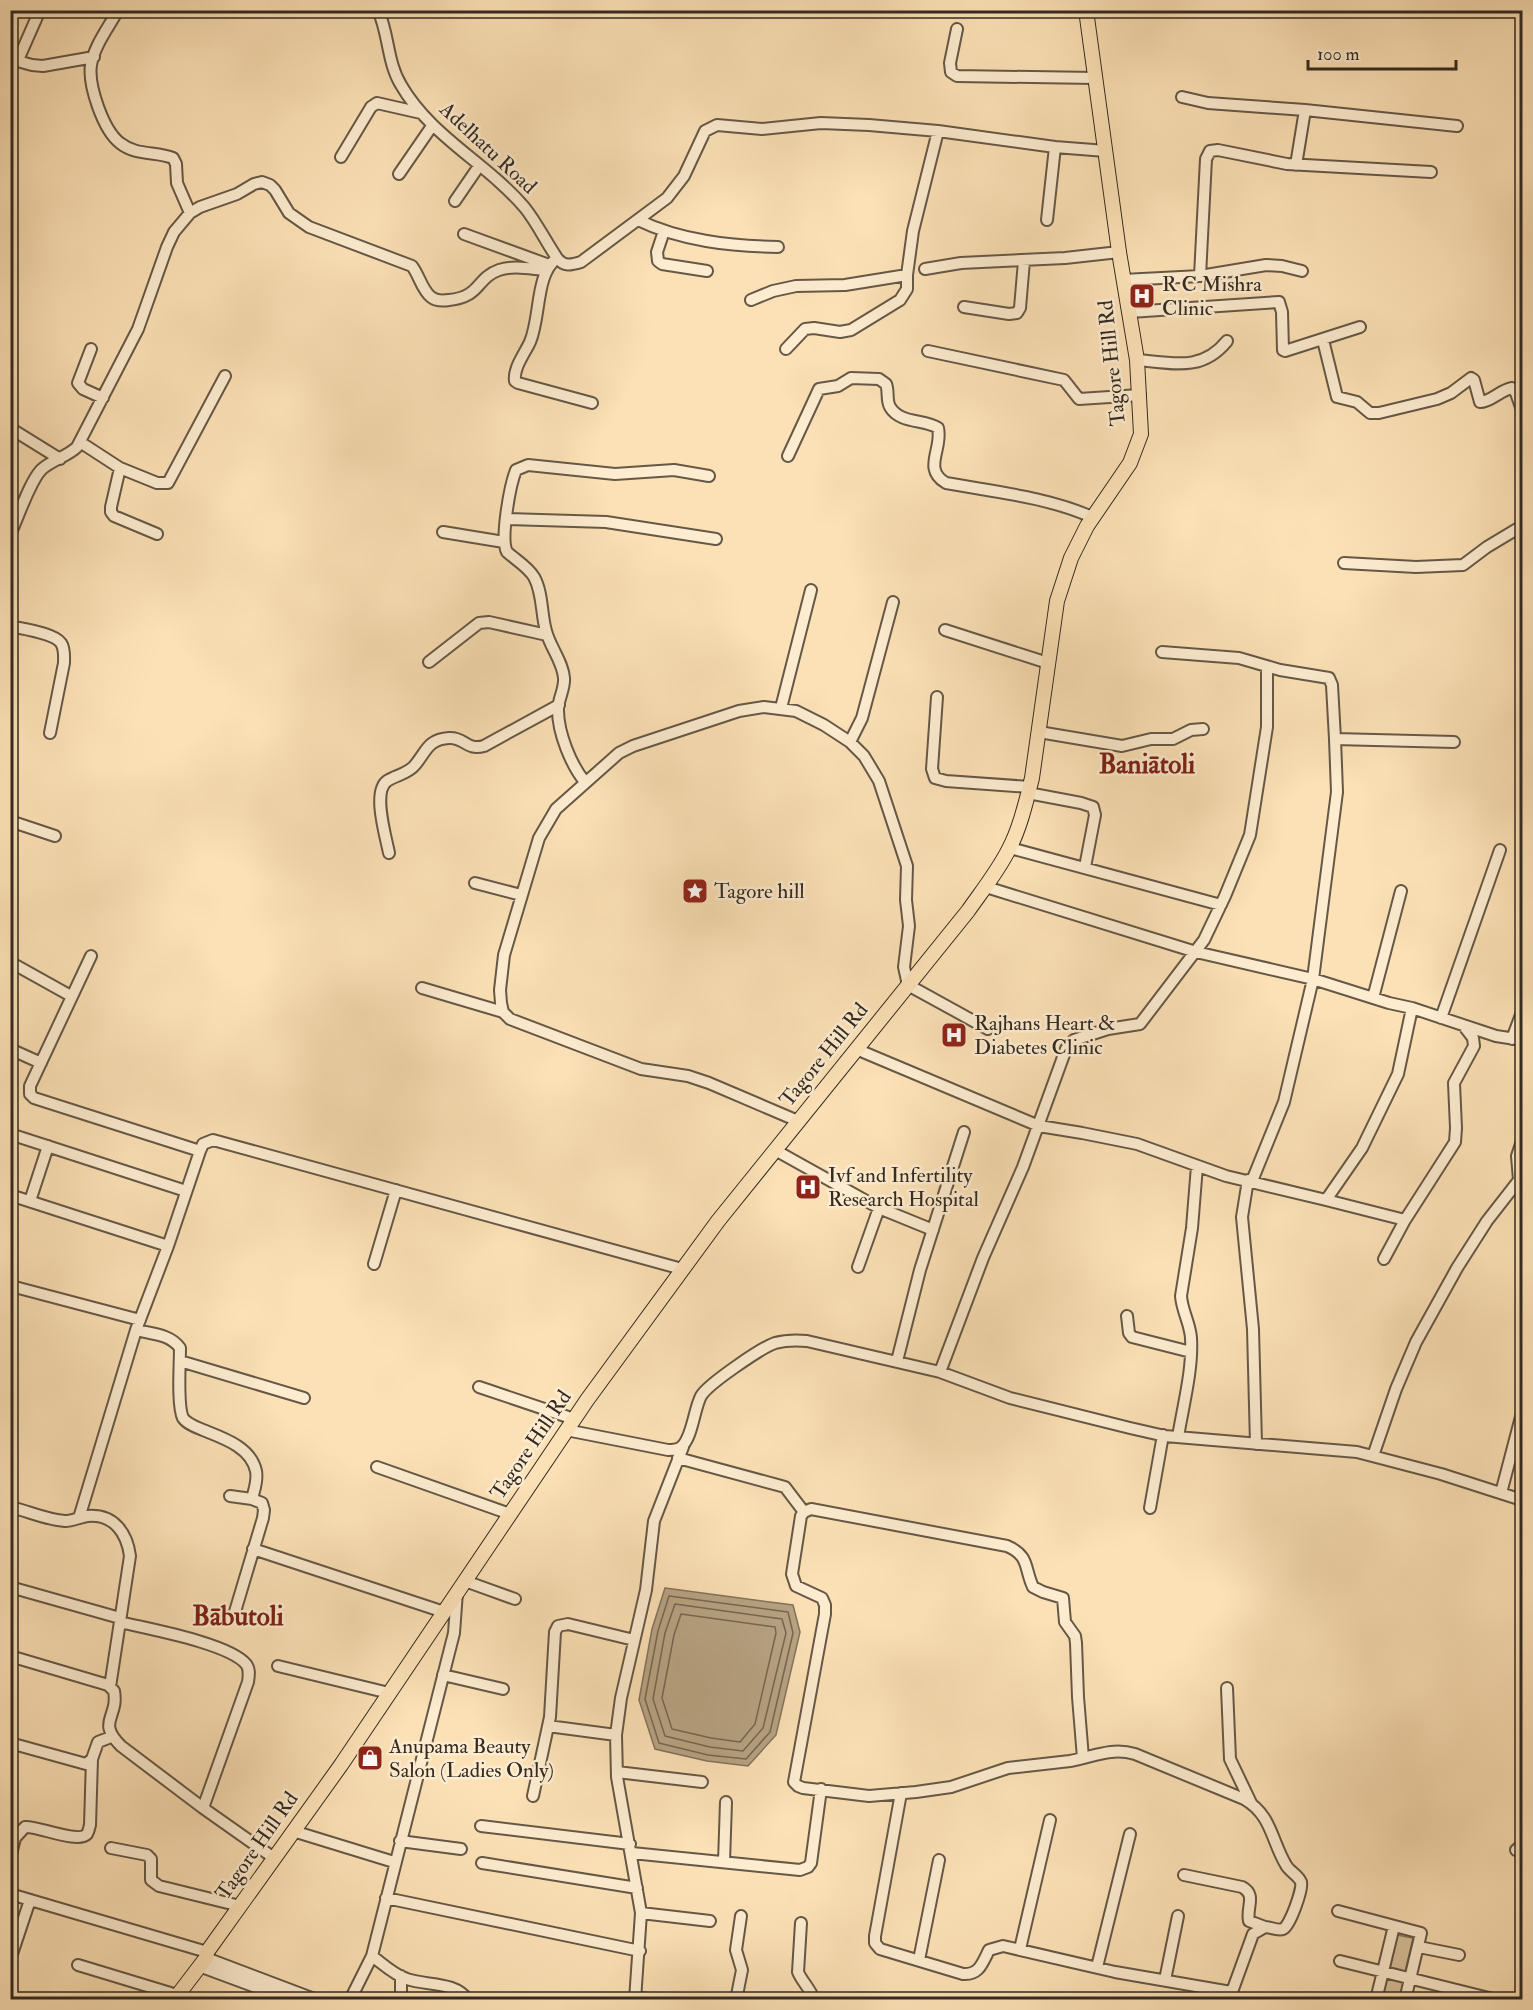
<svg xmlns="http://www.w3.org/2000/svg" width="1533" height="2010" font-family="'IM FELL Double Pica',serif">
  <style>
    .green { fill: #dac29d; stroke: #86765f; stroke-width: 1.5 }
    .water { fill: #b8a383; stroke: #83735c; stroke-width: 1.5 }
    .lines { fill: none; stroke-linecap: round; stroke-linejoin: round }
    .shore { stroke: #766652; stroke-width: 1.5 }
    .minor-casing { stroke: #655846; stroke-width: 14 }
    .major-casing { stroke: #332a21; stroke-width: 16 }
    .minor { stroke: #fdecd0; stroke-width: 10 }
    .major { stroke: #fce1b6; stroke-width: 14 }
    .labels { text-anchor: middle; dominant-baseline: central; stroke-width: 5; stroke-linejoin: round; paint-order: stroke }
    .street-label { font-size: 21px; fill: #332a21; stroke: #fdecd0 }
    .poi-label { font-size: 21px; fill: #332a21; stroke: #fdecd0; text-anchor: start }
    .district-label { font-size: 27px; font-weight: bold; fill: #7a1f14; stroke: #fdecd0 }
  </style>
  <rect width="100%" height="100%" fill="#fce1b6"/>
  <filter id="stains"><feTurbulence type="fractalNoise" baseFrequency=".00333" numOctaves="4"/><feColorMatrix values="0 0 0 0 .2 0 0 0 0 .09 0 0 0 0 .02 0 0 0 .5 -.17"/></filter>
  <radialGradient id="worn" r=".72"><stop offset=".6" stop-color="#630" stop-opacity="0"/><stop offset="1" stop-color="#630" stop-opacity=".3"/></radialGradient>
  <path class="green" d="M1397,1935L1413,1938L1405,1972L1390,1968Z
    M1386,1977L1405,1983L1401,1999L1381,2000Z"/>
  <path class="water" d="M665,1588L793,1605L800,1632L776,1735L748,1766L707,1761L655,1749L639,1700L652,1629Z"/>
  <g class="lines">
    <path class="shore" d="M669,1596L788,1612L793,1633L770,1732L746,1759L708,1755L659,1743L645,1699L658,1631Z
      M675,1604L782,1619L786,1633L763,1728L743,1751L710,1747L665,1736L653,1699L665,1633Z
      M681,1614L775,1627L776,1633L755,1724L740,1742L711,1738L672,1729L662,1698L674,1635Z"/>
    <g class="minor-casing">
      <path id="minor" d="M118,10C109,27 94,46 91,65C88,85 103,130 120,143C136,156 156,151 173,158L176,164L177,183L190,213
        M378,10C389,34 387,62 401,85C431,137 487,163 525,208C537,223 546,242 557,258C564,267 571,265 581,262L667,198L684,176L705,131L717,125L762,129L821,123L869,125L938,131L1055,147L1106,151
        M957,29L950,63L951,72L957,76L1095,78
        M10,59L32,65L43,66L94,57
        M18,60L40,10
        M1182,97L1208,103L1305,110
        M341,157L371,107L377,103L421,113
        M1296,165L1305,110L1457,126
        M399,174L432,126
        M455,201L479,166
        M638,220C681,241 731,246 778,247
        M1047,220L1055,147
        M664,231L657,252L658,261L662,264L707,271
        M464,234L549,265
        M557,258C535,275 541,316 530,342C525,353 513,368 515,381L518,383L592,403
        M925,269L961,263L1065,258L1119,252
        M1200,276L1206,159L1210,151L1218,150L1287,164L1431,172
        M1123,280L1200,276L1266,265L1282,266L1302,271
        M751,300L773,291L796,286L845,285L907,275L913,231L938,131
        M964,307L1009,314L1017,313L1020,308L1024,261
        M1130,312L1279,302L1282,312L1283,350L1285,351L1360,327
        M1323,340L1337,397L1357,402L1370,413H1379L1437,399L1451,393L1471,378L1474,380L1480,402C1491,402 1500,390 1512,388L1516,393L1522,410
        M91,349L78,383L83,389L103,398
        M786,349L805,329L814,328L840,332L851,330L900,300L907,289V275
        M928,351L1064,380L1079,399L1140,395
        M1137,360C1173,363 1202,372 1227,341
        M10,428L60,459
        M80,442L120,468L111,507V512L114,516L157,534
        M788,456L819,389L838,386L851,378L879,379L886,384C889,391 886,400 890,407C900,424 924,419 938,428C943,449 922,469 946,483C995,492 1047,497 1092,517
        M120,468L157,483H168L225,376
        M507,519L606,522L716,539
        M443,532L504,542
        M10,535C18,518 29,483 41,470C51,460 67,457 77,447L138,329L167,247L174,232L190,213L200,207L237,194L254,184L262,182L270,185L275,190L289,213L309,227L412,266C419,275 422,290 431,297C436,301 443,301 449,300C481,297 476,278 499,270C513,265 531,269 545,270
        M1344,563L1416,567L1463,565L1487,547L1522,526
        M10,626C23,629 54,633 61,643C65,649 64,657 64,663L50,733
        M945,630L1048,663
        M1162,652L1239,658L1280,670L1329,678L1332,685L1335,739
        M429,662L479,623L489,622L547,635
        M937,697L932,769L935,778L946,781L1030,787
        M781,708L811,590
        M1039,732L1122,746L1151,739H1173L1191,730L1203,729
        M850,742L862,718L893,602
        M585,782C571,765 558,733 558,710C558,699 565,689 564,678C563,662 550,647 546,631C541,614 543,593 534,577C528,567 516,560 507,552C500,539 510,485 516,470L528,465L615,474L674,470L709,476
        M1028,793L1081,803L1093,807L1095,815L1085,867
        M10,821L55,836
        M1010,848L1221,905
        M389,853C386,837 372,792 387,781C396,775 408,774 415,765C426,752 428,739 449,738C465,737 466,751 484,746L559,705
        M475,883L521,895
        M986,887L1196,952L1313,979L1389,1003L1412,1008L1496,1036L1522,1040
        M91,956L30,1086V1094L34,1098L200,1151
        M10,962L71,996
        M422,988L503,1012
        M1373,998L1401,891
        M1441,1018L1500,850
        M1512,1039L1522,1012
        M10,1049L41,1063
        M856,1049L1039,1126L1082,1133L1137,1144L1226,1176L1326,1200L1362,1148L1398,1074L1412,1008
        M798,1121L709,1083L688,1076L641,1069L510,1019L503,1012L501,1003L500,990L504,955L539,838L556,809L619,753L633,746L739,711L764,707L796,711L824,725L850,742L864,756L879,781L907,866L906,900L909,926L904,967L908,985L988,1029
        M10,1134L186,1191
        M775,1150L879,1208L933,1230
        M1248,1180L1242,1217L1253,1329L1256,1444
        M1252,1181L1284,1102L1313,979L1337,792L1335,739L1454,742
        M10,1195L168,1246L200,1151L203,1144L213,1140L682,1269
        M1326,1200L1405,1220
        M30,1201L48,1146
        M1384,1259L1405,1220L1455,1142L1456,1128L1454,1083L1474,1046L1473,1038L1463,1025
        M374,1264L396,1190
        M858,1267L879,1208
        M11,1286L140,1320
        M1127,1316L1129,1333L1132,1337L1191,1352
        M136,1330C152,1334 170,1334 180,1348C180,1363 177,1406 183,1418C187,1424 196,1427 203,1430C223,1438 251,1447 256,1471C258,1481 254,1490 252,1499
        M180,1361L304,1398
        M897,1361L920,1270L964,1132
        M940,1372L983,1258L1023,1167L1066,1049L1074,1040L1108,1029L1140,1024L1204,940L1225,896L1250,835L1267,727V668
        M479,1387L574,1419
        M566,1430L668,1450C672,1450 677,1450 681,1447C692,1439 694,1409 701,1396C708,1384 761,1348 775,1343C786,1340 797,1340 807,1341L940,1372L1010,1398L1130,1428L1165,1436L1357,1452L1441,1474L1522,1500
        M1178,1437C1183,1406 1193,1369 1191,1338C1190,1323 1182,1311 1181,1296L1192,1228L1197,1166
        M1373,1456L1396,1389L1416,1342L1457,1268L1487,1221L1519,1180L1517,1156L1522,1141
        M678,1458L785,1487L804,1512
        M377,1467L510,1514
        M1501,1493L1522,1413
        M230,1496L252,1499L262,1503L264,1510L263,1518L234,1615
        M10,1507C28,1511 47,1520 65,1521C73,1521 80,1517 88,1516C114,1514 127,1533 130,1556L110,1687
        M1150,1508L1163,1435
        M79,1518L136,1330L168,1246
        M253,1549L444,1612
        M465,1581L515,1599
        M10,1587L120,1618
        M120,1622C148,1629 228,1643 246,1664C250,1669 249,1675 248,1682L203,1808
        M10,1656L108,1685L114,1691C119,1718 96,1721 121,1746L203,1808L274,1858
        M278,1666L389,1693
        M443,1675L503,1689
        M1227,1688L1230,1759L1251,1803
        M548,1726L616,1735
        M10,1743L86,1764L92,1759L98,1742L111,1737
        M1083,1758L1078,1697L1076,1643L1075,1636L1065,1622L1063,1598L1043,1592L1033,1587C1024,1568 1030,1556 1007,1546L811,1509L804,1512L801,1516L792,1574L796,1586L822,1598L825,1605V1614L794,1782L798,1786L803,1788L869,1796L916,1792L951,1787L1008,1768L1070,1761C1093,1757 1111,1747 1135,1754L1244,1799C1272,1815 1271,1840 1286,1865C1289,1871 1298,1875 1301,1882C1303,1889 1290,1926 1283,1929C1278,1931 1270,1927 1265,1927L1253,1934L1229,2000
        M617,1772L702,1782
        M901,1793L875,1936V1943L880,1949L963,1974C979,1975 982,1964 989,1950L1003,1946L1115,1972L1231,1992
        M533,1796L550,1717L555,1632L558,1626L568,1624L634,1640
        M481,1826L630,1844
        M293,1831L394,1862
        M400,1841L461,1849
        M111,1848L147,1855L151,1859V1880L159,1886L240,1906
        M1516,1850L1522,1845
        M632,1853L800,1870L808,1867L811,1863L821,1789
        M10,1859L15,1838L25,1827C39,1826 78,1844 87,1834C89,1831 89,1828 90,1825L92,1759
        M724,1862L726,1802
        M482,1863L637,1888
        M1184,1875L1242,1887C1257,1895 1246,1907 1249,1921L1265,1927
        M10,1894L207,1952
        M386,1898L640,1951
        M1338,1911L1421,1933L1405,2000
        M641,1913L710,1921
        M801,1923L798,1972C802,1982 811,1989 814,2000
        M1419,1947L1459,1955
        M1020,1949L1050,1820
        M372,1956L454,1633L457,1592
        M206,1958L317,2000
        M10,1960L30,1900
        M919,1960L939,1860
        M1340,1961L1497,2000
        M78,1965L177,1995
        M199,1966L291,2000
        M1097,1967L1130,1834
        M1165,1980L1178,1916
        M635,1997L653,2000
        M350,2000L372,1956C383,1964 394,1975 407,1979C427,1986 455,1981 468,2000
        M401,2000V1976
        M635,2000L641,1913L617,1777L616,1735L621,1698L646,1590L654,1521L683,1447
        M736,2000L742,1970L736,1950L741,1916
        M1376,2000L1394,1926"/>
    </g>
    <g class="major-casing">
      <path id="major" d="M174,2000L206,1958L207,1952L341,1765L587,1400L718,1221L968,911C982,891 998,871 1009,849C1020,828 1026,802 1032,778L1057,601L1071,558L1087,526L1130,463L1141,434L1137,360L1119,252L1086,10"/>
    </g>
    <use href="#minor" class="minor"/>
    <use href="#major" class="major"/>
  </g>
  <defs>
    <g id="hospital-square" transform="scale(1.35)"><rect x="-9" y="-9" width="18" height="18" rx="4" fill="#8f2418" stroke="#fdecd0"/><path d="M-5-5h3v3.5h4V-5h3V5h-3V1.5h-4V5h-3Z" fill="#fff"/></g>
    <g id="sight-square" transform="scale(1.35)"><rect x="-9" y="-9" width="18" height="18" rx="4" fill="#8f2418" stroke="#fdecd0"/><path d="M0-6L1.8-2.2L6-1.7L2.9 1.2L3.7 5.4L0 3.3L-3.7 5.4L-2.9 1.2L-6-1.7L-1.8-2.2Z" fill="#fff"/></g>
    <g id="shop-square" transform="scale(1.35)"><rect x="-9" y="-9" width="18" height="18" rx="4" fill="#8f2418" stroke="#fdecd0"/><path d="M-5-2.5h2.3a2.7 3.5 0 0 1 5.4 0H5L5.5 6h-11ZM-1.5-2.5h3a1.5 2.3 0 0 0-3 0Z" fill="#fff"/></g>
  </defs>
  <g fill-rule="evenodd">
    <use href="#hospital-square" x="1142" y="296"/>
    <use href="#sight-square" x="695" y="891"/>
    <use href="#hospital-square" x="954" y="1035"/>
    <use href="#hospital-square" x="808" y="1187"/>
    <use href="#shop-square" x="370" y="1758"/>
  </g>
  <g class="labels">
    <g class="street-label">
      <text transform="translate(488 148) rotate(43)">Adelhatu Road</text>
      <text transform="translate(1112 363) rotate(-96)">Tagore Hill Rd</text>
      <text transform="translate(824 1055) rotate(-51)">Tagore Hill Rd</text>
      <text transform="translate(531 1445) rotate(-56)">Tagore Hill Rd</text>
      <text transform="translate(257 1846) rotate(-55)">Tagore Hill Rd</text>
    </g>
    <g class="poi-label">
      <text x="1162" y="284">R C Mishra<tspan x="1162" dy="24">Clinic</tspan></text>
      <text x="714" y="891">Tagore hill</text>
      <text x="974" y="1023">Rajhans Heart &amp;<tspan x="974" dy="24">Diabetes Clinic</tspan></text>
      <text x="828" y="1175">Ivf and Infertility<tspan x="828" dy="24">Research Hospital</tspan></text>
      <text x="389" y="1746">Anupama Beauty<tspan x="389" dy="24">Salon (Ladies Only)</tspan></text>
    </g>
    <g class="district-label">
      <text x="1147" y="764">Baniātoli</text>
      <text x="238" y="1616">Bābutoli</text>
    </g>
  </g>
  <rect width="1533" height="2010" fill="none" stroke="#fce1b6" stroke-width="36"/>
  <rect x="12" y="12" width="1509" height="1986" fill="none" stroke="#332a21" stroke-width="3"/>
  <rect x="18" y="18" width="1497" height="1974" fill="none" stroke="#332a21" stroke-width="1.5"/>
  <path d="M1308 60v9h148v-9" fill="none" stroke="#332a21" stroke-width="3"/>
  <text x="1317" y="60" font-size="18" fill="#332a21" stroke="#fdecd0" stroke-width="4.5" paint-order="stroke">100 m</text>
  <rect width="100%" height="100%" filter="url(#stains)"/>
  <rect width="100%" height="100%" fill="url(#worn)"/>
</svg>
